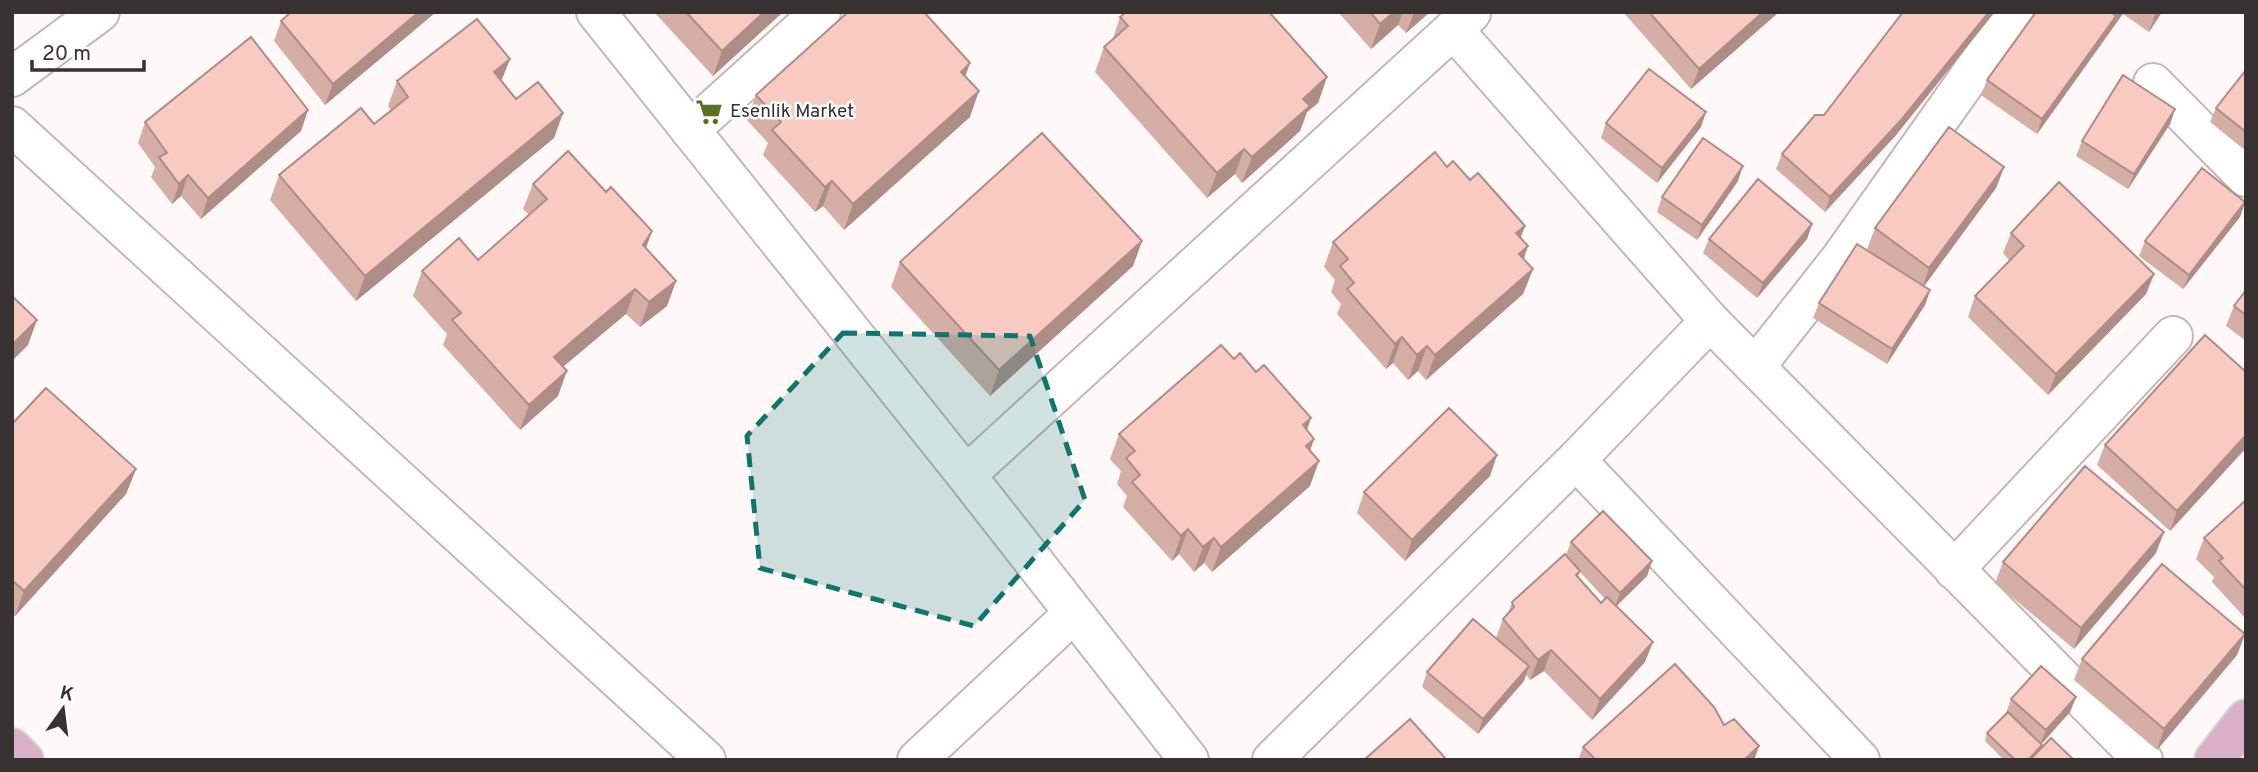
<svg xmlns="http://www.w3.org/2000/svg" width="2258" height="772" font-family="Overpass,sans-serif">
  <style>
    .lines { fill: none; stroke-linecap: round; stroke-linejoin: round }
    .minor-casing { stroke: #c7b6b8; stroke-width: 42 }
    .major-casing { stroke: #d7d6d6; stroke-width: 42 }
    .minor { stroke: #fff; stroke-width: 38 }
    .major { stroke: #d9b0c7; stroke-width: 38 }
    .wall { fill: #d5aea6; fill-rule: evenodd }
    .shaded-wall { fill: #ae8d87 }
    .building { fill: #f8cac1; stroke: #ae8d87; stroke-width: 2 }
    .marked { fill: #0f766e; fill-opacity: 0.2; stroke: #0f766e; stroke-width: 5; stroke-dasharray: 14 9; stroke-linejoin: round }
    .labels { text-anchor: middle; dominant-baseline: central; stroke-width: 5; stroke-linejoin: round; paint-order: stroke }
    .poi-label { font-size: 19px; fill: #383132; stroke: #fff; text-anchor: start }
  </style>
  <rect width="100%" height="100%" fill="#fff8f8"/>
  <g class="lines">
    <g class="minor-casing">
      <path id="minor" d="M596,12L966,475L1189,760
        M1453,29L1710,321L2143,760
        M12,77L100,12
        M2153,83L2246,177
        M12,126L706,760
        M690,130L821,12
        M1755,367L1841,258L2015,12
        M1576,460L1860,760
        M966,475L1471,13
        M1954,570L2173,336
        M917,760L1074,613
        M1272,760L1576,460L1710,321"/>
    </g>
    <g class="major-casing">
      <path id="major" d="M12,748L24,760
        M2214,760L2246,719"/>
    </g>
    <use href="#minor" class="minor"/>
    <use href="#major" class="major"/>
  </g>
  <path class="wall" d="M291,12H436L325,105L274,41L281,21Z
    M654,12H783L713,76Z
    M1338,12H1430L1406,33L1398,25L1371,49Z
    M1623,12H1779L1691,89Z
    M2036,12H2162L2149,32L2123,14L2037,134L1981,95L1987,80Z
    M1120,17L1327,77L1318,103L1307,112L1300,131L1242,183L1235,174L1207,198L1095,72L1104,47L1112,41Z
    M510,59L501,81L516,99L563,113L554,138L356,301L270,200L279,175L374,124L391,110L388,106L397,81Z
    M970,63L965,76L970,117L844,230L823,206L815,212L763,155L768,143L747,120L756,95Z
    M2246,70V151L2210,122L2216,108Z
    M2175,109L2170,124L2128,189L2076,156L2082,141Z
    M308,110L301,131L201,219L181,196L172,204L151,177L155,167L138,143L145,122Z
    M1606,123L1701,127L1657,183L1601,138Z
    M1897,134L1825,212L1776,169L1782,154Z
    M1447,167L1528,246L1524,259L1533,269L1523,294L1426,380L1418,371L1408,380L1393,363L1386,369L1337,314L1341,304L1331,292L1335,280L1324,267L1333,242Z
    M2004,167L1996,188L1924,286L1930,290L1925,305L1887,364L1813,318L1819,303L1879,258L1867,249L1875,228Z
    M1738,181L1697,240L1657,212L1662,197Z
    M533,184L606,192L652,231L646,248L676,281L667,306L640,327L626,314L563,366L558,396L520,430L443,345L447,334L413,296L422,271L478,260L529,215L523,209Z
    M2245,202L2240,217L2183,289L2139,256L2145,241Z
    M1812,224L1807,239L1757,298L1703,253L1709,239Z
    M2011,233L2154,274L2146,294L2048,395L1968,317L1975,296L2010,261L2003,253Z
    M1142,241L1133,266L990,396L891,287L900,262Z
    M2246,290V341L2226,326L2234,306Z
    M1234,359L1256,372L1311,418L1307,430L1314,439L1310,451V486L1212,572L1204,563L1194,572L1179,554L1172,561L1123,507L1127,496L1117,484L1121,471L1110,459L1119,434Z
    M2246,372V448L2170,531L2097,465L2105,445Z
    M12,424L136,469L126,494L15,616L12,614Z
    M1497,455L1490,476L1405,561L1357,513L1364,492Z
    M2246,500V619L2212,582L2214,577L2196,559L2204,538Z
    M1571,542L1652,561L1647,576L1617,606L1645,662L1592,720L1544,671L1530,680L1526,675L1524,681L1478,734L1422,687L1427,672L1496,638L1503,619L1508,613L1512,602L1566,555ZM1580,572L1605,599L1601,603L1578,577Z
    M2156,553L2074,649L1995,583L2003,562Z
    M2245,634L2237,655L2157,750L2074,680L2082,659Z
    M2076,697L2070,712L2042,744V745L2041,748L2074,760H2004L1985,741L1987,733L2006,713L2011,699Z
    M1724,725L1759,746L1754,760H1578L1583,747Z"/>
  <path class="shaded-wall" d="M419,12H436L325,105L333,84Z
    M764,12H783L713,76L722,51Z
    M1394,12H1403L1398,25L1371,49L1380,24Z
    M1414,12H1430L1406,33Z
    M1763,12H1779L1691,89L1699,69Z
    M1989,12H1995L1897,134L1825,212L1830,197Z
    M2118,12H2124L2037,134L2042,119L2116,16Z
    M2156,12H2162L2149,32Z
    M510,59L500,84L494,72Z
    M970,63L961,88V72Z
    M1327,77L1318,103L1307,112L1300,131L1242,183L1252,157L1303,99Z
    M979,91L970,117L844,230L853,204Z
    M2175,109L2170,124L2128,189L2134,174Z
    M308,110L301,131L201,219L208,198Z
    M1706,112L1701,127L1657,183L1662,168Z
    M563,113L554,138L356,301L365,276Z
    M1244,149L1235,174L1207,198L1217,173Z
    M1743,166L1738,181L1697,240L1702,225Z
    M2004,167L1996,188L1922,289L1929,268Z
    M188,175L181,196L172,204L179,184Z
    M832,181L823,206L815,212L825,187Z
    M2245,202L2240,217L2183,289L2189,275Z
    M1812,224L1807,239L1757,298L1763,283Z
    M1525,226L1516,251V233Z
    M652,231L643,256V245Z
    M1142,241L1133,266L990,396L999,370Z
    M1528,246L1519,271V254Z
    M1533,269L1523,294L1426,380L1435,355Z
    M2154,274L2146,294L2048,395L2056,374Z
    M676,281L667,306L640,327L649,302Z
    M635,289L626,314L545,382L554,357Z
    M1930,290L1925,305L1887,364L1892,349Z
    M37,320L28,345L12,361V345Z
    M1402,337L1393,363L1386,369L1395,344Z
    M1427,346L1418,371L1408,380L1417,355Z
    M567,371L558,396L520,430L529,405Z
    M1311,418L1302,443L1303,425Z
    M2246,435V448L2170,531L2177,511Z
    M1314,439L1305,464L1306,446Z
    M1497,455L1490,476L1405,561L1412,540Z
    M1319,461L1310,486L1212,572L1221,547Z
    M136,469L126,494L15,616L24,591Z
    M1188,529L1179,554L1172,561L1181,536Z
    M2164,532L2156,553L2074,649L2081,628Z
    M1214,538L1204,563L1194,572L1203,547Z
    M1652,561L1647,576L1614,608L1620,593Z
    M2245,634L2237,655L2157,750L2164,729Z
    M1653,642L1645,662L1592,720L1600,699Z
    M1551,650L1544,671L1530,680L1538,660Z
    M1529,666L1524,681L1478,734L1483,719Z
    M2076,697L2070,712L2040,745L2046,730Z
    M1759,746L1754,760H1744Z"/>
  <path class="building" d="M291,12H419L333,84L281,21Z
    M686,12H764L722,51Z
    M848,12H924L970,63L961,72L979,91L853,204L832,181L825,187L772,130L781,122L756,95Z
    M1126,12H1269L1327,77L1303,99L1310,106L1252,157L1244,149L1217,173L1104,47L1128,26L1120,17Z
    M1370,12H1394L1380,24Z
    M1649,12H1763L1699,69Z
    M1903,12H1989L1902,119L1830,197L1782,154L1815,115H1824Z
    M2036,12H2110L2116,16L2042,119L1987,80Z
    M477,19L510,59L494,72L516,99L538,82L563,113L365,276L279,175L361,108L374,124L408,97L397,81Z
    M251,37L308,110L208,198L188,175L179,184L159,157L167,153L145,122Z
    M1649,69L1706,112L1662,168L1606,123Z
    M2246,70V132L2216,108Z
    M2123,75L2175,109L2134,174L2082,141Z
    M1949,127L2004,167L1929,268L1875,228Z
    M1042,133L1142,241L999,370L900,262Z
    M1703,138L1743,166L1702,225L1662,197Z
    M568,151L606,192L611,187L652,231L643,245L676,281L649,302L635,289L576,338L554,357L567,371L529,405L452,320L461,313L422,271L459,238L478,260L547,199L533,184Z
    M1435,152L1447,167L1453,161L1470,180L1478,173L1525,226L1516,233L1528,246L1519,254L1533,269L1435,355L1427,346L1417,355L1402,337L1395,344L1347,289L1354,283L1340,266L1348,259L1333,242Z
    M2202,168L2245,202L2189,275L2145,241Z
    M1758,179L1812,224L1763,283L1709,239Z
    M2059,182L2154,274L2056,374L1975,296L2024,246L2011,233Z
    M1857,244L1930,290L1892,349L1819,303Z
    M2246,290V315L2234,306Z
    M12,296L37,320L12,345Z
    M2205,335L2246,372V435L2177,511L2105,445Z
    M1221,345L1234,359L1240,353L1256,372L1264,365L1311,418L1303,425L1314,439L1306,446L1319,461L1221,547L1214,538L1203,547L1188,529L1181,536L1132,482L1140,475L1126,458L1135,451L1119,434Z
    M46,388L136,469L24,591L12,580V424Z
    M1449,408L1497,455L1412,540L1364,492Z
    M2085,466L2164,532L2081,628L2003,562Z
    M2246,500V590L2219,561L2223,558L2204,538Z
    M1603,511L1652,561L1620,593L1571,542Z
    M1565,554L1580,571L1576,575L1601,603L1607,597L1653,642L1600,699L1551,650L1538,660L1503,619L1514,607L1512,602Z
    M2162,564L2245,634L2164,729L2082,659Z
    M1473,619L1529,666L1483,719L1427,672Z
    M1675,664L1714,707L1724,725L1734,719L1759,746L1744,760H1596L1583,747Z
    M2041,666L2076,697L2046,730L2011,699Z
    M2008,712L2042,745L2028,760H2015L1987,733Z
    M1410,719L1447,760H1364Z
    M2051,738L2074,760H2030Z"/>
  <path class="marked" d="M843,333L1030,336L1085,500L974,626L760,568L747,436Z"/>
  <defs>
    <g id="supermarket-bare" transform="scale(2.1)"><path d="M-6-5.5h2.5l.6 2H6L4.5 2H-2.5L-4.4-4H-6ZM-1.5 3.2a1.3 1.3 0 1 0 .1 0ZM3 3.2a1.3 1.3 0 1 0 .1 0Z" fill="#5a7123" stroke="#fff" stroke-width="2.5" paint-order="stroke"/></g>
  </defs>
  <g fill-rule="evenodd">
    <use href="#supermarket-bare" x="709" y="112"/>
  </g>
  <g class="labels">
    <g class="poi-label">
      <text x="730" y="112">Esenlik Market</text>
    </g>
  </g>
  <rect width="2258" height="772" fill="none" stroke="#383132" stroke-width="28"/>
  <g transform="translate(63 709) rotate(14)" stroke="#ffffff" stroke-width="5" paint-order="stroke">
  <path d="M0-5L12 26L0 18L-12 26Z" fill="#383132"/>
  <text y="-10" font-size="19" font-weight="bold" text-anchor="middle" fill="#383132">K</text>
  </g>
  <path d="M32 60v10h112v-10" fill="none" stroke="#383132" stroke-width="3.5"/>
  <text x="42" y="60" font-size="21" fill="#383132" stroke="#ffffff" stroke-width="5" paint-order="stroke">20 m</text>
</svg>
